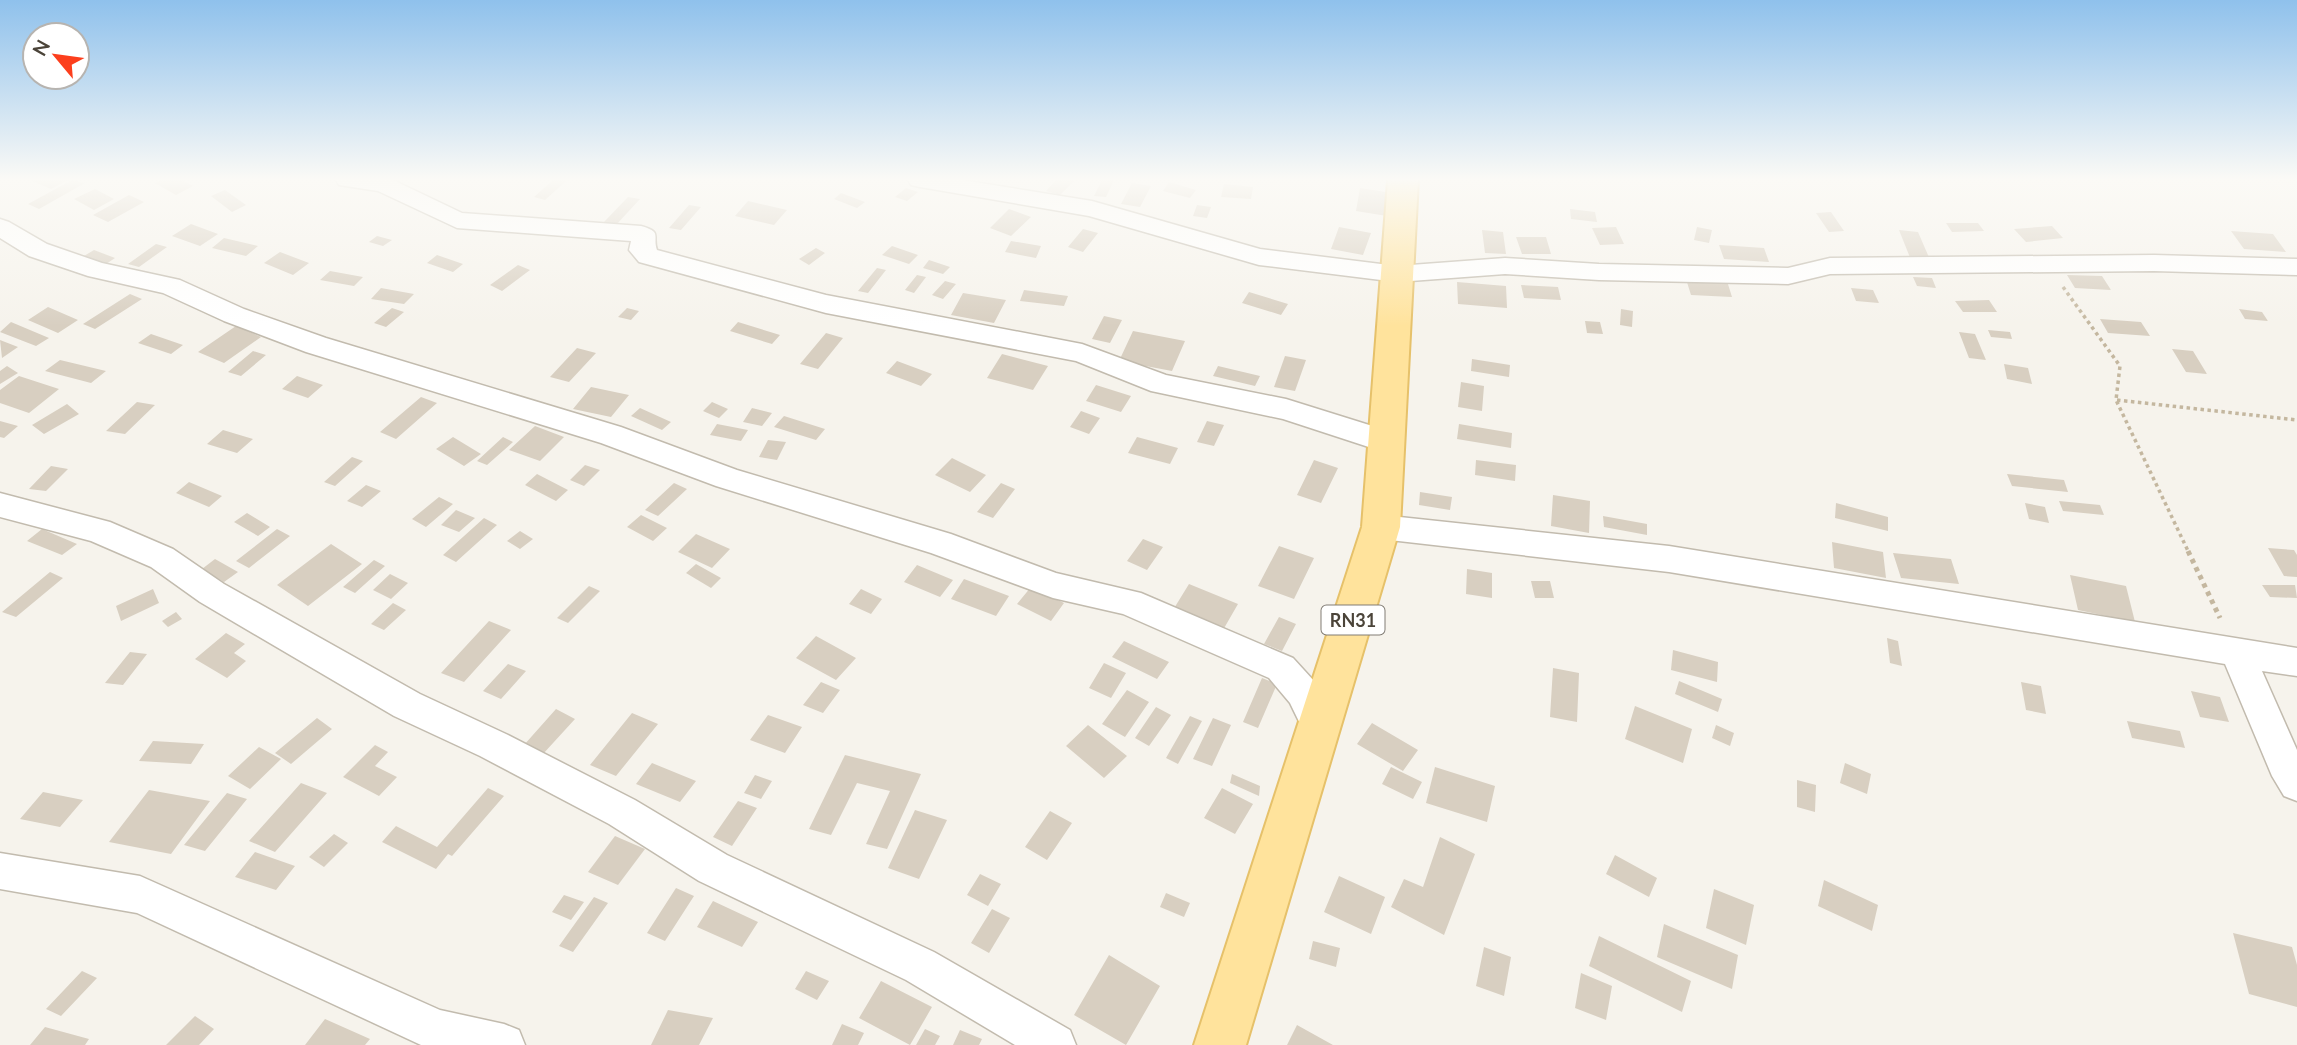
<svg xmlns="http://www.w3.org/2000/svg" width="2297" height="1045" font-family="Lato,sans-serif">
  <style>
    .building { fill: #d8cfc1 }
    .lines { fill: none; stroke-linecap: round; stroke-linejoin: round }
    .minor-casing { stroke: #c2bbae; stroke-width: 3 }
    .primary-casing { stroke: #e6c16a; stroke-width: 4 }
    .path-far1 { stroke: #c4b79f; stroke-width: 3.5; stroke-dasharray: 3.5 3.5; stroke-linecap: butt }
    .path { stroke: #c4b79f; stroke-width: 5; stroke-dasharray: 4.5 4.5; stroke-linecap: butt }
    .minor { fill: #fff; fill-rule: evenodd }
    .primary { fill: #ffe39c; fill-rule: evenodd }
    .labels { text-anchor: middle; dominant-baseline: central; stroke-width: 6; stroke-linejoin: round; paint-order: stroke }
    .shield { fill: #fff; stroke: #817c74; stroke-width: 2 }
    .shield-label { font-size: 18px; font-weight: bold; fill: #4b4439 }
  </style>
  <rect width="100%" height="100%" fill="#f6f3ec"/>
  <path class="building" d="M30,180H68L51,189Z
    M72,180L85,183L39,209L28,204Z
    M161,180H182L193,186L176,195L155,183Z
    M553,180H567L545,200L534,197Z
    M1056,180H1075L1060,195L1046,191Z
    M1102,180H1114L1106,197L1094,196Z
    M1169,182L1196,190L1190,198L1163,191Z
    M1132,183L1151,186L1140,207L1121,204Z
    M1224,184L1253,187L1251,199L1221,197Z
    M906,188L918,192L907,201L895,197Z
    M1360,188L1392,193L1387,216L1356,211Z
    M95,189L114,199L94,210L74,199Z
    M225,190L246,205L232,212L211,196Z
    M841,193L865,202L857,208L834,199Z
    M129,195L144,202L108,222L93,215Z
    M628,197L640,199L616,225L604,222Z
    M748,201L787,210L774,225L735,216Z
    M689,205L701,207L681,230L669,228Z
    M1197,205L1211,207L1207,218L1193,216Z
    M1009,209L1031,217L1011,236L990,228Z
    M1570,209L1595,212L1597,222L1571,219Z
    M1831,212L1844,231L1829,232L1816,213Z
    M1946,223H1978L1984,231L1952,232Z
    M191,224L218,234L200,246L172,236Z
    M2052,226L2063,238L2026,242L2014,229Z
    M1339,227L1371,233L1363,255L1331,249Z
    M1616,227L1624,244L1600,245L1592,228Z
    M1697,227L1712,230L1709,243L1694,240Z
    M1083,229L1098,233L1083,252L1068,247Z
    M1482,230L1503,232L1506,254L1485,253Z
    M1899,230L1918,232L1931,262L1911,260Z
    M2231,231L2273,234L2286,252L2244,249Z
    M377,236L392,240L383,246L369,242Z
    M1516,237H1546L1551,254H1522Z
    M224,238L258,246L246,256L212,248Z
    M1011,241L1041,246L1036,258L1005,252Z
    M156,244L167,247L139,267L128,264Z
    M1719,245L1764,248L1769,262L1724,259Z
    M892,246L918,255L909,264L882,255Z
    M816,248L825,253L809,265L799,259Z
    M94,250L115,258L100,268L79,259Z
    M280,252L309,263L293,275L264,263Z
    M437,255L463,264L453,272L427,263Z
    M929,260L950,267L943,274L923,268Z
    M518,265L530,270L502,291L490,285Z
    M877,268L886,270L868,293L858,291Z
    M330,271L363,277L354,286L320,280Z
    M917,275L926,277L914,293L905,290Z
    M2067,275L2102,276L2111,290L2075,288Z
    M1913,277L1932,278L1936,288L1917,286Z
    M1686,279L1727,281L1732,297L1691,295Z
    M945,281L956,284L943,299L932,295Z
    M1457,282L1506,286L1507,308L1458,304Z
    M1521,285L1558,287L1561,300L1524,298Z
    M381,288L414,294L404,304L371,299Z
    M1851,288L1873,290L1879,303L1856,301Z
    M1024,290L1068,296L1064,306L1020,301Z
    M1249,292L1288,304L1281,315L1242,303Z
    M963,293L1006,300L994,323L951,315Z
    M130,294L142,299L95,329L83,324Z
    M1989,300L1997,312H1963L1955,301Z
    M48,307L78,320L58,333L28,320Z
    M392,308L404,312L386,327L374,323Z
    M627,308L639,311L631,320L618,317Z
    M1621,309L1633,311L1632,327L1620,325Z
    M2239,309L2262,312L2268,321L2245,319Z
    M1104,316L1122,320L1110,343L1092,339Z
    M2100,319L2141,322L2150,336L2108,333Z
    M1585,321L1600,322L1603,334L1587,333Z
    M11,322L49,338L36,346L0,332Z
    M738,322L780,335L772,344L730,331Z
    M236,326L261,337L224,363L198,352Z
    M1988,330L2010,332L2012,339L1991,337Z
    M1133,331L1185,341L1172,371L1119,361Z
    M1959,332L1975,334L1986,360L1969,358Z
    M826,333L843,338L818,369L800,364Z
    M151,334L183,345L171,354L138,343Z
    M0,340L18,347L2,358Z
    M577,348L596,353L569,382L550,377Z
    M2172,349L2193,351L2207,374L2186,372Z
    M253,351L266,355L241,376L228,372Z
    M1002,354L1048,366L1033,390L987,378Z
    M1285,356L1306,360L1295,391L1274,387Z
    M1472,359L1510,365L1509,377L1471,371Z
    M60,360L106,371L91,383L45,371Z
    M897,361L932,374L921,386L886,373Z
    M2004,364L2028,368L2032,384L2007,379Z
    M7,366L18,373L0,384V371Z
    M1218,366L1260,376L1255,386L1213,376Z
    M19,376L59,389L29,413L0,403V390Z
    M297,376L323,385L308,398L282,389Z
    M1461,382L1484,386L1482,411L1458,407Z
    M1096,385L1131,396L1121,412L1086,401Z
    M591,387L629,395L611,417L573,409Z
    M421,397L437,403L396,439L380,432Z
    M137,402L155,405L125,434L106,431Z
    M712,402L728,409L719,418L703,411Z
    M67,404L79,414L44,434L32,425Z
    M640,408L671,422L662,430L631,416Z
    M752,408L772,413L762,426L743,422Z
    M1081,411L1100,418L1089,434L1070,427Z
    M784,416L825,429L816,440L774,427Z
    M0,421L18,426L4,438L0,437Z
    M1207,421L1224,425L1214,446L1197,442Z
    M717,424L748,430L741,441L710,435Z
    M1459,424L1512,433L1511,448L1457,439Z
    M535,426L564,437L540,461L509,450Z
    M223,430L253,439L237,453L207,444Z
    M453,437L481,454L464,466L436,449Z
    M503,437L513,442L487,465L477,461Z
    M1137,437L1178,448L1170,464L1128,453Z
    M768,440L786,442L777,460L759,457Z
    M352,457L363,461L335,486L324,482Z
    M952,458L986,475L970,492L935,475Z
    M1314,460L1338,468L1321,503L1297,495Z
    M1476,460L1516,465L1515,481L1475,475Z
    M585,465L600,470L584,486L570,480Z
    M51,466L68,469L46,491L29,489Z
    M537,474L568,490L556,501L525,485Z
    M2007,474L2064,480L2068,492L2012,486Z
    M189,482L222,496L209,507L176,493Z
    M674,483L687,489L658,516L645,510Z
    M1001,483L1015,489L993,518L977,512Z
    M366,485L381,491L362,507L347,501Z
    M1420,492L1452,497L1450,510L1419,505Z
    M1553,495L1590,501L1589,533L1551,526Z
    M439,497L453,504L426,527L412,519Z
    M2059,501L2100,505L2104,515L2063,511Z
    M1836,503L1888,517V531L1835,518Z
    M2025,503L2045,507L2049,523L2029,519Z
    M456,510L475,518L459,532L441,525Z
    M247,513L270,527L258,536L234,522Z
    M641,515L667,528L653,541L627,527Z
    M1603,516L1647,524V535L1604,527Z
    M484,518L497,525L456,562L443,555Z
    M42,529L77,544L62,555L27,541Z
    M277,529L290,536L249,568L236,561Z
    M520,531L533,539L520,549L507,541Z
    M696,534L730,549L712,568L678,552Z
    M1143,539L1163,547L1147,570L1127,561Z
    M1832,542L1883,552L1886,578L1834,568Z
    M331,544L362,564L308,606L277,585Z
    M1279,546L1314,558L1294,599L1258,586Z
    M2268,548L2294,550L2297,555V577L2284,576Z
    M1893,553L1951,559L1959,584L1901,578Z
    M215,559L238,572L224,582L202,569Z
    M374,560L385,566L355,593L343,587Z
    M696,564L721,578L711,588L686,573Z
    M917,565L953,580L940,597L904,582Z
    M1467,569L1492,573V598L1466,594Z
    M50,572L63,578L16,617L2,612Z
    M390,574L408,583L391,599L373,590Z
    M2070,575L2126,586L2135,622L2078,610Z
    M964,579L1009,596L996,616L951,599Z
    M1531,581H1550L1554,598H1535Z
    M1189,584L1238,604L1223,630L1173,610Z
    M2262,585H2295L2297,598L2270,597Z
    M589,586L600,591L568,623L557,618Z
    M1031,587L1064,603L1051,621L1017,604Z
    M153,589L159,603L121,621L116,606Z
    M861,589L882,599L871,614L849,604Z
    M393,603L406,610L384,630L371,624Z
    M176,612L182,619L168,627L162,621Z
    M1279,617L1296,624L1282,651L1264,644Z
    M489,621L511,630L464,682L441,673Z
    M226,633L245,644L234,653L246,661L227,678L195,659Z
    M816,636L856,658L836,680L796,658Z
    M1887,638L1898,641L1902,666L1890,663Z
    M1124,641L1169,662L1157,679L1112,657Z
    M1673,650L1718,662L1717,682L1671,670Z
    M130,652L147,654L123,685L105,683Z
    M1104,663L1126,673L1111,698L1089,688Z
    M508,664L526,671L501,699L483,691Z
    M1553,668L1579,673L1577,722L1550,717Z
    M1262,678L1277,684L1258,728L1243,722Z
    M1679,681L1722,699L1718,712L1675,694Z
    M821,682L840,690L823,713L803,705Z
    M2021,682L2041,686L2046,714L2026,710Z
    M1127,690L1149,702L1125,737L1102,724Z
    M2191,691L2220,697L2229,722L2200,717Z
    M1635,706L1692,729L1683,763L1625,739Z
    M1156,707L1171,715L1149,746L1135,738Z
    M556,709L575,719L543,754L524,745Z
    M632,713L658,724L616,776L590,765Z
    M768,715L802,727L785,753L750,740Z
    M1190,716L1202,721L1178,764L1166,758Z
    M317,718L332,729L291,764L275,753Z
    M1213,718L1231,725L1212,766L1193,759Z
    M2127,721L2180,731L2185,748L2132,738Z
    M1372,723L1418,750L1403,771L1357,744Z
    M1088,725L1127,756L1104,778L1066,746Z
    M1716,725L1734,733L1730,746L1712,738Z
    M153,741L204,744L191,764L139,761Z
    M375,745L388,752L375,766L397,777L379,796L343,777Z
    M259,747L281,759L250,789L228,776Z
    M845,755L921,774L887,849L866,844L890,791L857,783L831,835L809,829Z
    M652,763L696,781L680,802L636,784Z
    M1845,763L1871,774L1867,794L1840,783Z
    M1391,767L1422,782L1413,799L1382,784Z
    M1435,767L1495,786L1487,822L1426,803Z
    M1232,774L1260,786L1259,796L1230,783Z
    M755,775L772,781L761,799L744,793Z
    M1797,780L1816,785L1815,812L1797,807Z
    M301,783L327,793L275,852L249,841Z
    M488,788L504,796L452,856L448,854L436,869L382,842L396,826L437,847Z
    M1222,788L1253,804L1235,834L1204,818Z
    M149,790L210,801L171,854L109,842Z
    M43,792L83,800L60,827L20,819Z
    M227,793L247,799L205,851L184,845Z
    M738,801L757,808L732,846L713,837Z
    M915,810L947,820L919,879L888,868Z
    M1050,811L1072,823L1047,860L1025,847Z
    M334,834L348,843L324,867L309,857Z
    M615,836L645,849L618,885L588,872Z
    M1440,837L1475,854L1444,935L1391,907L1404,879L1423,887Z
    M255,852L295,866L276,890L235,877Z
    M1615,855L1657,878L1649,897L1606,874Z
    M980,874L1001,884L988,906L967,895Z
    M1339,876L1385,897L1371,934L1324,912Z
    M1824,880L1878,905L1872,931L1818,906Z
    M676,888L694,896L665,941L647,933Z
    M1714,889L1754,905L1746,945L1706,928Z
    M1166,893L1190,903L1184,917L1160,907Z
    M564,895L584,902L571,920L552,912Z
    M594,897L608,903L573,952L559,946Z
    M713,901L758,922L742,947L697,927Z
    M992,909L1010,918L989,953L971,943Z
    M1664,924L1738,955L1732,989L1657,957Z
    M2233,933L2292,947L2297,965V1007L2249,994Z
    M1599,936L1691,981L1682,1012L1589,966Z
    M1313,941L1340,948L1336,967L1309,959Z
    M1484,947L1511,957L1504,996L1476,986Z
    M1109,955L1160,986L1126,1045L1074,1015Z
    M82,971L97,978L61,1016L46,1009Z
    M806,971L829,981L817,1000L795,989Z
    M1581,973L1612,986L1606,1020L1575,1008Z
    M881,981L932,1007L910,1045L859,1018Z
    M668,1010L713,1018L699,1045H651Z
    M195,1016L214,1029L199,1045H166Z
    M325,1019L370,1039L365,1045H305Z
    M842,1024L864,1033L858,1045H832Z
    M1297,1025L1333,1045H1287Z
    M45,1027L89,1039L85,1045H30Z
    M925,1029L940,1036L935,1045H916Z
    M960,1030L982,1039L979,1045H953Z"/>
  <g class="lines">
    <g class="minor-casing">
      <path id="minor" d="M336,180H393L462,213L641,226C663,232 652,236 657,250L826,295L1082,344L1166,375L1286,399L1398,434L1402,442L1398,450L1387,453L1283,419L1151,391L1076,361L826,313L639,262L629,250L631,241L457,228L378,191L339,185Z
        M908,180H962L1092,201L1260,249L1397,266L1505,258L1599,264L1788,268L1830,258L2154,255L2297,259V275L2154,271L1830,274L1788,284L1599,280L1505,274L1397,282L1259,265L1089,216L920,187L911,185Z
        M0,219L9,222L47,244L102,263L180,280L244,309L326,338L621,427L737,470L951,534L1056,573L1141,593L1293,658L1314,681L1338,727L1333,738L1320,743L1307,738L1290,703L1269,678L1123,614L1053,598L931,553L716,486L601,443L306,352L224,321L163,293L88,276L29,256L0,238Z
        M0,493L110,522L173,549L224,584L420,694L506,734L635,800L727,855L934,952L1070,1030L1076,1045H1015L906,980L699,881L609,824L480,756L394,716L200,602L151,567L91,541L0,517Z
        M1381,515L1669,546L2297,648V676L2262,671L2297,750V801L2284,796L2272,776L2225,664L1669,572L1381,539L1370,536L1365,527L1370,518Z
        M0,853L140,876L440,1010L504,1024L519,1030L525,1045H421L137,913L0,889Z"/>
    </g>
    <g class="primary-casing">
      <path id="primary" d="M1388,180H1418L1400,527L1246,1045H1194L1362,527Z"/>
    </g>
    <path class="path-far1" d="M2063,287L2120,366L2116,400L2189,553
      M2117,400L2297,420"/>
    <path class="path" d="M2188,551L2220,618"/>
    <use href="#minor" class="minor"/>
    <use href="#primary" class="primary"/>
  </g>
  <linearGradient id="sky" x2="0" y2="1"><stop stop-color="#8fc1ec"/><stop offset="0.55" stop-color="#fbfaf6"/><stop offset="1" stop-color="#fbfaf6" stop-opacity="0"/></linearGradient>
  <rect width="2297" height="326" fill="url(#sky)"/>
  <g class="labels">
    <rect class="shield" x="1321.5" y="605.5" width="63" height="29" rx="5"/>
    <g class="shield-label">
      <text x="1353" y="620">RN31</text>
    </g>
  </g>
  <g transform="translate(56 56) rotate(299)"><circle r="33" fill="#ffffff" stroke="#b7b4b0" stroke-width="2"/>
  <path d="M0-5L12 26L0 18L-12 26Z" fill="#fc3f1d"/>
  <text y="-10" font-size="19" font-weight="bold" text-anchor="middle" fill="#4b4439">N</text>
  </g>
</svg>
